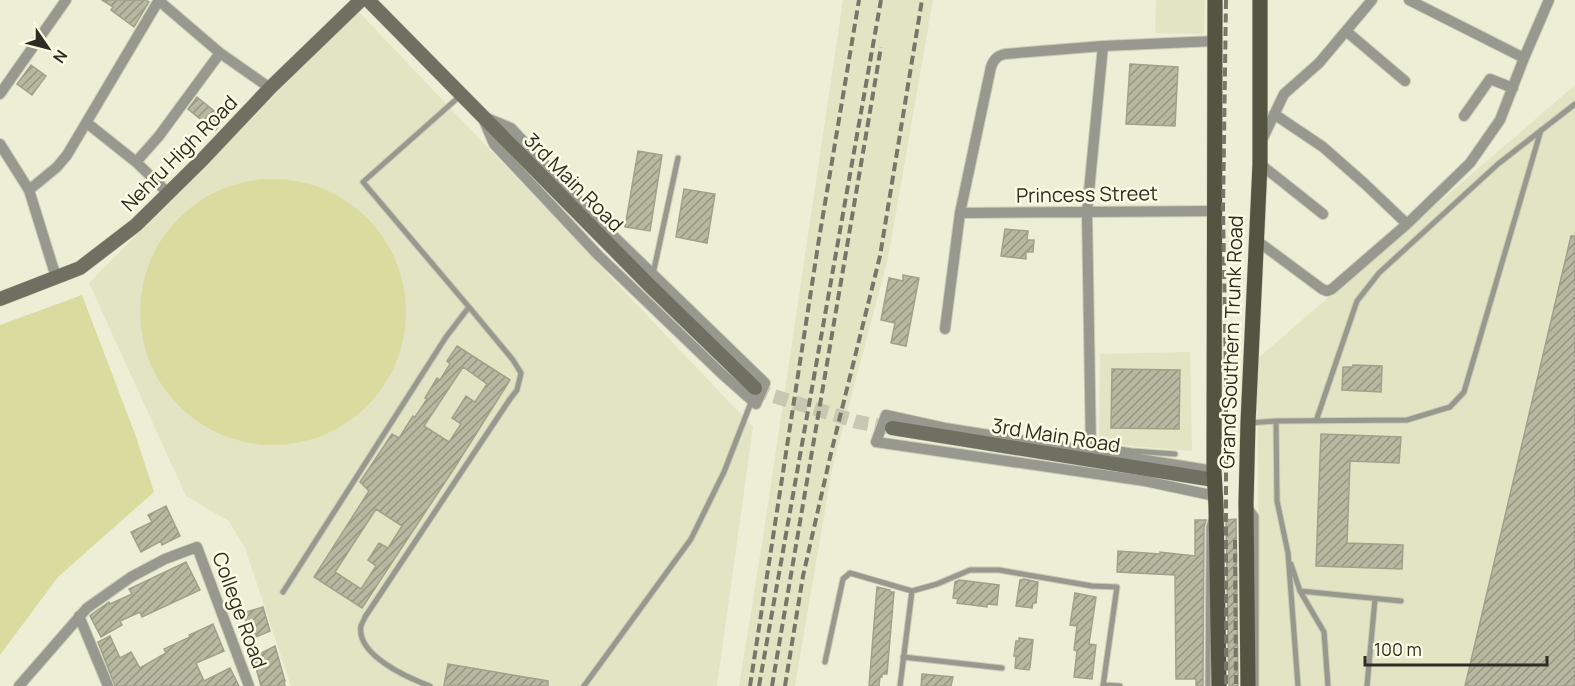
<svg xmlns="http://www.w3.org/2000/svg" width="1575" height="686" font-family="Manrope,sans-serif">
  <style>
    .built { fill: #e2e4c4 }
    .park { fill: #dadc9f }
    .building { fill: url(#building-hatch); stroke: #a0a18a; stroke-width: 1.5; fill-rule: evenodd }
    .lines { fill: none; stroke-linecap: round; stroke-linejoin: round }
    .secondary-tunnel { stroke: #c7c7b2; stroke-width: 14; stroke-dasharray: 14 7; stroke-linecap: butt }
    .lane-casing { stroke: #cacbb6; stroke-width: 7 }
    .street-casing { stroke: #cacbb6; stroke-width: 12 }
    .secondary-casing { stroke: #cacbb6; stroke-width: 15 }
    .primary-casing { stroke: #cacbb6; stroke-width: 16 }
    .lane { stroke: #97988e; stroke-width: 5 }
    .street { stroke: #97988e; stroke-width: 10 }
    .secondary { stroke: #6f7061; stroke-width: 14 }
    .primary { stroke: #535442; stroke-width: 15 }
    .rail { stroke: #767768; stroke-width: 4; stroke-dasharray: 9 4.5; stroke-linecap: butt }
    .labels { text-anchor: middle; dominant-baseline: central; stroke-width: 5; stroke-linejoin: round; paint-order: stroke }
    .street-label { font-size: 20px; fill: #2d2d24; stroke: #fafce3 }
  </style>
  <defs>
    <pattern id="building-hatch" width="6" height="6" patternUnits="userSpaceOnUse" patternTransform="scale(1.5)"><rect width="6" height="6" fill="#b6b8a0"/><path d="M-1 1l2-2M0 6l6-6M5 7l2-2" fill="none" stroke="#949682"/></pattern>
  </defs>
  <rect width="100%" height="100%" fill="#edeed6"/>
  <path class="built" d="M843,0H933L888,258L832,469L795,686H739L764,531Z
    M1156,0H1205L1204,34L1155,33Z
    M358,11L753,427L717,686H291L245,548L229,521L186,496L89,283Z
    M1575,85V686H1260L1257,359Z
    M1190,352L1192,451L1099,443L1100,354Z"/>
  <path class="park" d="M140 312a133 133 0 1 1 266 0a133 133 0 1 1-266 0Z
    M82,295L135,434L154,492L58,577L0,655V325Z"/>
  <path class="building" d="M102,0H146L149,2L134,27L111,10L113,7Z
    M1130,64L1178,67L1175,126L1126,124Z
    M31,65L46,76L32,95L17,84Z
    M197,97L224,119L215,131L188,109Z
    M638,151L662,155L650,231L625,227Z
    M684,189L715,194L707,243L676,237Z
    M1005,229L1028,231L1027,240H1034L1033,252H1026V259L1001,256Z
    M1571,236H1575V686H1465Z
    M903,275L919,278L906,346L891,343L895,323L881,320L889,278L903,281Z
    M457,346L510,380L455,467L362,608L314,577L369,491L360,482L392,434L399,438L413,416L415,417L427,399L425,398L437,378L440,380L450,364L447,361ZM463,367L487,384L475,402L466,396L452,418L461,424L449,442L424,426ZM376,509L402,526L388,548L379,543L368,560L376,566L361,589L335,572Z
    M1353,365L1382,366L1381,392L1342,390L1343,367H1353Z
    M1112,369L1180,370L1179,429L1111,428Z
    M1321,434L1401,437L1399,463L1350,461L1347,543L1403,545L1402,569L1316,566Z
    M166,506L180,536L162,545L161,541L141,552L131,532L152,522L148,515Z
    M1236,519L1238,686H1229L1226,520Z
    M1195,520H1206L1204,527L1203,686H1196V679H1176L1175,575L1117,572L1118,551L1160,554V552L1195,556Z
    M186,562L200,590L142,617L140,612L120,621L122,625L101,637L90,616L92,614L109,602L110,604L132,594L129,589Z
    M1024,579L1038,582L1036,603H1033L1032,608L1016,606L1020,580Z
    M959,580L999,585L997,605L987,604V607L957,603L958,599L953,598L955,582Z
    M877,587L890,590V592H894L887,674H882V677H880L879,686H869Z
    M1075,593L1096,597L1089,644L1096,645L1092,679L1074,677L1077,651L1074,650L1077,626L1070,625Z
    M263,607L270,631L251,639L243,613Z
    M213,624L224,651L196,663L204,681L230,668L239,686H115L98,642L110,636L120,658L131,652L140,668L166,653L164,649L190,637L189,635Z
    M1019,638L1033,640L1030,667L1029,670L1015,668L1016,656H1014L1016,641H1019Z
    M275,646L285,681H284L285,686H261L253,657Z
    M448,664L548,681V686L444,685Z
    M922,674L953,677L951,686H921Z"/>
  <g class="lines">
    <path class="secondary-tunnel" d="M755,388L770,395L858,422L892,428"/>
    <g class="lane-casing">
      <path id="lane" d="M460,96L363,182L469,307
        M653,274L678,158
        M1276,421L1277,501L1288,553L1298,686
        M1316,421L1357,301L1379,273L1498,164L1575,104
        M1249,423L1276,421L1407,420L1450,407L1464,392L1541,130
        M1091,445L1132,451L1175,454
        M1251,509L1256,516V686
        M1291,564L1300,591L1324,632L1328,686
        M1300,591L1401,601
        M283,592L446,337L469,307L513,360L521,373L517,390L510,399L365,617C364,620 362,623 361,626C356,655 408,678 430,686
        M903,657L1002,668
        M825,662L843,579L850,573L912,591L937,584L970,570H999L1092,586L1117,587L1103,686
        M1104,685L1120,686
        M584,686L691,539L724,472L752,400
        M900,686L912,591
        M1208,686L1209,527L1211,520
        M1367,686L1375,599"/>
    </g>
    <g class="street-casing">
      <path id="street" d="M158,0L220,53L270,88
        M1409,0L1524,58
        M1346,31L1405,81
        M0,94L66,0
        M1274,114L1323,147L1365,184L1407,224
        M482,116L511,128L598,221L765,383L756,404L721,373L598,255L494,144Z
        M1464,116L1490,79L1513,88
        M87,123L136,162L168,193
        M1261,142L1284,94L1319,63L1372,0
        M0,144L29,190L56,277
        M136,162L159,136L220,53
        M1260,164L1323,214
        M29,190L57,167L67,155L159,0
        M960,213L1215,211
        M1256,240L1322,289L1327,291L1332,289L1407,224L1470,163L1500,120L1524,58L1549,0
        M945,329L960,213L991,67C994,59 997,56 1005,54L1103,46L1215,41
        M1091,451L1087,212L1103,46
        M1214,471L945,428L886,415L876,442L1145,481L1215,496
        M79,616L108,686
        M19,686L87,608L131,577L165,559L197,547L249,686"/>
    </g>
    <g class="secondary-casing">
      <path id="secondary" d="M368,0L650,286L755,388
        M0,299L80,268L136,225L202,160L270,88L361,0
        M892,428L1214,480"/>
    </g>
    <g class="primary-casing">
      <path id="primary" d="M1215,0L1214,471L1216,506L1219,686
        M1248,686L1246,503L1248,423L1260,164V0"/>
    </g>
    <use href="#lane" class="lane"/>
    <use href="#street" class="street"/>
    <use href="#secondary" class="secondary"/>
    <use href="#primary" class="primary"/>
    <path class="rail" d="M1226,0L1223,210L1226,375V686
      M1235,540L1236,686
      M750,686L819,239L859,0
      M759,686L881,0
      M772,686L881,47
      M785,686L803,576L831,453L880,256L922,0"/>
  </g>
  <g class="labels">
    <g class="street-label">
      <text transform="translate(179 153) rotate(-45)">Nehru High Road</text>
      <text transform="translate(574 182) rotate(45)">3rd Main Road</text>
      <text transform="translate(1087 194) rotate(-1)">Princess Street</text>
      <text transform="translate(1231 342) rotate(-88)">Grand Southern Trunk Road</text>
      <text transform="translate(1056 435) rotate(9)">3rd Main Road</text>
      <text transform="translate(240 610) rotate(70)">College Road</text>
    </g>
  </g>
  <g transform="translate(48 48) rotate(125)" stroke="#fafce3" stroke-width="4.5" paint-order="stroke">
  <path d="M0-4.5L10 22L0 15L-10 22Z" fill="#2d2d24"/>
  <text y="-9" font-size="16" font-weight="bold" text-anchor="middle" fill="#2d2d24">N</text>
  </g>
  <path d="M1365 656v9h182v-9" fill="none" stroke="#2d2d24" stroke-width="3"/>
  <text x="1374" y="656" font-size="18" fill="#2d2d24" stroke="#fafce3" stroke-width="4.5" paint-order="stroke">100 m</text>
</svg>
